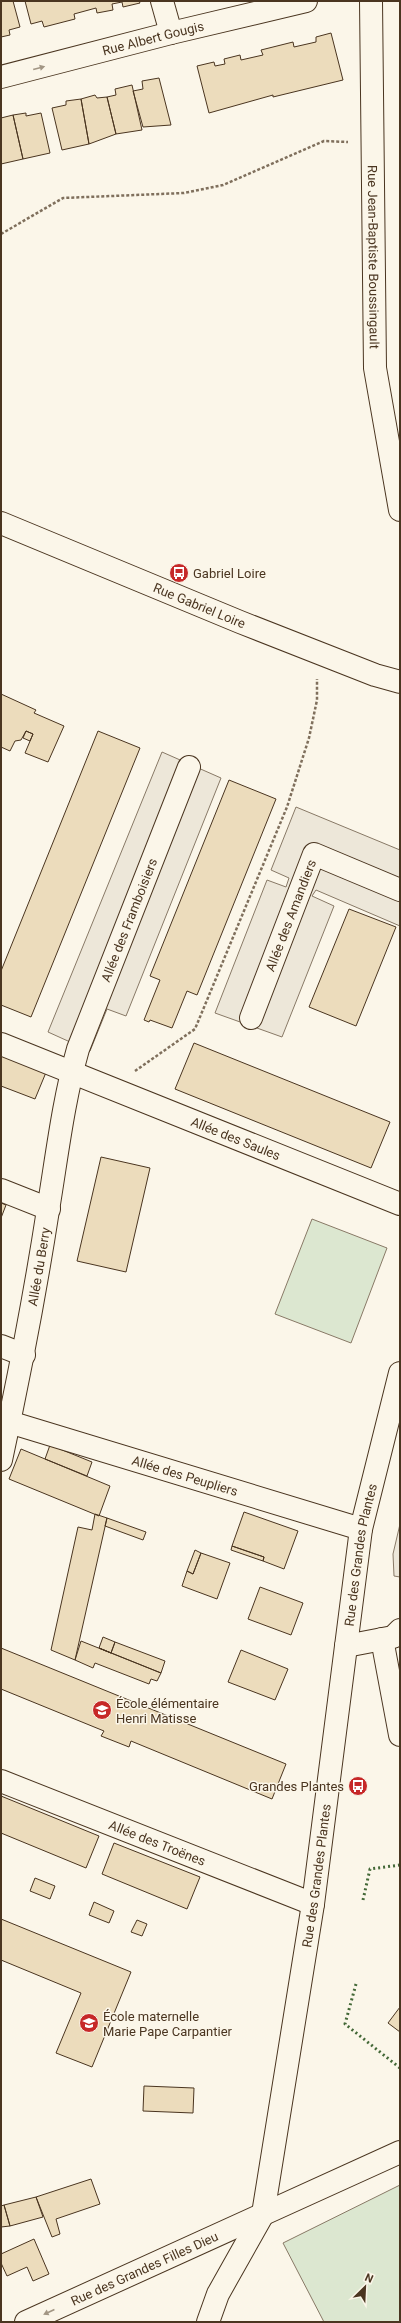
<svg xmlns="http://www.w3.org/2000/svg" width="401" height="2323" font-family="Roboto,sans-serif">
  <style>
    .green { fill: #dce7d0; stroke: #887966 }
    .parking { fill: #ede7d9; stroke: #887966 }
    .building { fill: #ecdcbc; stroke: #4a3520 }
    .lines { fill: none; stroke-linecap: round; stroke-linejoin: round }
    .minor-casing { stroke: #4a3520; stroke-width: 24 }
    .major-casing { stroke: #4a3520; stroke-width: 24 }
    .path { stroke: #7f6f5c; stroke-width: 2.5; stroke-dasharray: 3 2; stroke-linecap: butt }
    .minor { stroke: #fbf6e9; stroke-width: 22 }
    .major { stroke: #fbf6e9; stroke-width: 22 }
    .hedge { stroke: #436837; stroke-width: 3; stroke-dasharray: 2 3; stroke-linecap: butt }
    .oneway { fill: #a29684 }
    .labels { text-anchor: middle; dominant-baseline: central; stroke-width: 3; stroke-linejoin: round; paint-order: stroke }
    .street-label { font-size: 13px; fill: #4a3520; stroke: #fbf6e9 }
    .poi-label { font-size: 13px; fill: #4a3520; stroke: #fbf6e9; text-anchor: start }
  </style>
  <rect width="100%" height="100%" fill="#fbf6e9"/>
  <path class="green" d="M312,1219L387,1248L351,1343L275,1314Z
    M400,2185V2322H324L283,2243Z"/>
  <path class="parking" d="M162,752L221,778L126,1016L107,1009L90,1051L48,1032Z
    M296,807L400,850V926L316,890L312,896L334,906L282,1037L215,1013L267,880L286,887L289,878L271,870Z
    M400,1524V1577L394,1576L393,1554Z"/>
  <path class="building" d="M1,1H13L20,27L9,30L10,35L1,37Z
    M25,1H139L140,3L123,7L122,2L112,4L113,10L97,13L96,8L74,14L75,19L44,27L42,21L31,24Z
    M331,33L343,80L273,97V95L209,113L197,66L214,62L215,66L225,64L224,59L240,55L241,60L263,55L261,50L293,42L294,47L316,42V37Z
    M159,78L171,125L143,127L133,91L143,89L142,81Z
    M132,85L142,130L116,134L107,97L116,95L115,89Z
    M95,95L97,98L107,97L116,134L89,144L81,99Z
    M81,99L89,144L62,150L52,108L66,105V101Z
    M26,113V116L41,113L50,153L23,159L13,115Z
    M13,115L23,159L1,164V118Z
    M1,694L36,710L34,713L64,726L48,762L25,753L33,734L26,731L21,740L15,741L10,751L1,747Z
    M26,731L33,734L30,741L23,738Z
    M98,731L140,748L31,1017L1,1005V971Z
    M229,780L276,799L197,995L187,991L172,1028L150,1020L149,1022L144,1020L160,980L150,976Z
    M349,909L396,927L356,1026L309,1007Z
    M194,1043L390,1122L371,1168L175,1089Z
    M1,1051L47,1070L35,1099L1,1086Z
    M101,1157L150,1168L126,1272L77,1261Z
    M1,1203L6,1205L1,1218Z
    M50,1445L92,1462L87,1476L45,1459Z
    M21,1449L110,1486L99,1516L9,1479Z
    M244,1512L298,1531L284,1569L263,1561L264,1557L232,1546Z
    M95,1514L107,1518L75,1660L51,1650L78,1527L92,1530Z
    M107,1518L146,1532L143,1540L105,1526Z
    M232,1546L264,1557L263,1561L231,1550Z
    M195,1550L201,1553L193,1574L187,1571Z
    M201,1553L230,1563L217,1599L182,1586L187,1571L193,1574Z
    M260,1587L303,1603L291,1635L248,1619Z
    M103,1637L115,1642L111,1653L99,1648Z
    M81,1641L161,1673L157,1681L151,1679L149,1684L95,1663L93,1668L75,1660Z
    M115,1642L165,1661L161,1673L99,1648L111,1653Z
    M1,1648L286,1764L272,1799L131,1741L129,1747L101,1736L104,1731L1,1689Z
    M241,1650L288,1669L275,1700L228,1682Z
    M1,1796L99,1836L86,1868L1,1833Z
    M114,1843L200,1877L187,1909L102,1874Z
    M35,1878L55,1886L50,1899L30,1891Z
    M94,1902L114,1911L109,1923L89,1915Z
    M1,1919L131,1972L92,2067L56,2053L81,1993L1,1960Z
    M137,1920L147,1924L142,1936L131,1932Z
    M400,2007V2032L388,2023Z
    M144,2086L194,2088L193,2113L143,2111Z
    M91,2179L100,2204L56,2219L60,2234L52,2237L36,2197Z
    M36,2197L43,2217L10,2226L4,2205Z
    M4,2205L10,2226L1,2227V2206Z
    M34,2239L49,2274L33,2281L27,2267L7,2276L1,2263V2254Z"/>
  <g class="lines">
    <g class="minor-casing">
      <g id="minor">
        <path d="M162,1L171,33"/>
        <path id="s1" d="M371,1L375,368L400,510"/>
        <path id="s2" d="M1,77L171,33L306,1"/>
        <path id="s3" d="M1,523L240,622L375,675L400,682"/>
        <path id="s4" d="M251,1018L314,854L400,890"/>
        <path id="s5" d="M1,1044L400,1204"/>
        <path d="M1,1190L49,1209"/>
        <path d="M1,1346L24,1355"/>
        <path id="s6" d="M9,1422L361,1529"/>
        <path id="s7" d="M1,1460C19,1377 35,1294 48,1210C57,1156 63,1102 78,1049L189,767"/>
        <path d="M382,1639L400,1735"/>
        <path d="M346,1646L393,1637L400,1630"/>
        <path id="s8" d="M1,1781L313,1904"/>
        <path id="s9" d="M208,2322L218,2294L263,2214L313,1904L361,1529L400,1373"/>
      </g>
    </g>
    <g class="major-casing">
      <g id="major">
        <path id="s10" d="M26,2322L400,2152"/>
      </g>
    </g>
    <path class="path" d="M1,234L63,198L184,193L223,185L324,141L348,142
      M135,1071L195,1029L287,807L309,738L317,700V679"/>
    <use href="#minor" class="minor"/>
    <use href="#major" class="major"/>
    <path class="hedge" d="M363,1900L370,1869L400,1865
      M356,1984L345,2024L400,2068"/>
  </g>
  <defs><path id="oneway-solid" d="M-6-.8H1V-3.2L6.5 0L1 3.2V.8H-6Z"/></defs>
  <g class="oneway">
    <use href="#oneway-solid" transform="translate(39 68) rotate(-15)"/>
    <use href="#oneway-solid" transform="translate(49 2312) rotate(155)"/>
  </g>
  <defs>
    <g id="bus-disc" transform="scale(1)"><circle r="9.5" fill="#c62828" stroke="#fbf6e9"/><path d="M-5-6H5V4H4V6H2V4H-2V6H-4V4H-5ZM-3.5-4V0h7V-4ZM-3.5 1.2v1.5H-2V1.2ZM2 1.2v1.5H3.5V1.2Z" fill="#fff"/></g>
    <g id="school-disc" transform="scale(1)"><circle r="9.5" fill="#c62828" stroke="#fbf6e9"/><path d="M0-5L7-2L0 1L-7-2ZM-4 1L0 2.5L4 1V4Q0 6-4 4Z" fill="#fff"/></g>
  </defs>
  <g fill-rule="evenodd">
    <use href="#bus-disc" x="179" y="573"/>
    <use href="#school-disc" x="102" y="1710"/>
    <use href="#bus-disc" x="358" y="1786"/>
    <use href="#school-disc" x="89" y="2023"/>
  </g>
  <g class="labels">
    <g class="street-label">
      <text stroke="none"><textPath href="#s2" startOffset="157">Rue Albert Gougis</textPath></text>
      <text stroke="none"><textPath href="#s1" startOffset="256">Rue Jean-Baptiste Boussingault</textPath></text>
      <text stroke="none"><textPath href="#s3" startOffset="215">Rue Gabriel Loire</textPath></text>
      <text stroke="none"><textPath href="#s4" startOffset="110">Allée des Amandiers</textPath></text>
      <text stroke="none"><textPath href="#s7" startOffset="557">Allée des Framboisiers</textPath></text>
      <text stroke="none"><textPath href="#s5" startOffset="253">Allée des Saules</textPath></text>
      <text stroke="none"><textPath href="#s7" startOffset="197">Allée du Berry</textPath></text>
      <text stroke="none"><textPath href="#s6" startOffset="184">Allée des Peupliers</textPath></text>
      <text stroke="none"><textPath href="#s9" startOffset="788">Rue des Grandes Plantes</textPath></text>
      <text stroke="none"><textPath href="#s8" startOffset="168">Allée des Troënes</textPath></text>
      <text stroke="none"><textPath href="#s9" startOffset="464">Rue des Grandes Plantes</textPath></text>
      <text stroke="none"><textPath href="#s10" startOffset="130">Rue des Grandes Filles Dieu</textPath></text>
    </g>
    <g class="poi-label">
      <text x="193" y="573">Gabriel Loire</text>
      <text x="116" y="1703">École élémentaire<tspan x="116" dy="15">Henri Matisse</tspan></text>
      <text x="344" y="1786" text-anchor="end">Grandes Plantes</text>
      <text x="103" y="2016">École maternelle<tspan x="103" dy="15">Marie Pape Carpantier</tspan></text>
    </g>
  </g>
  <rect width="401" height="2323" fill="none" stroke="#4a3520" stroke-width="4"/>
  <g transform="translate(365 2287) rotate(24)" stroke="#fbf6e9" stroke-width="3" paint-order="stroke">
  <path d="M0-3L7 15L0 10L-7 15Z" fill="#4a3520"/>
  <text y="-6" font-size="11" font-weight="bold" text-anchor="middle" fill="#4a3520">N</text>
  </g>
</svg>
